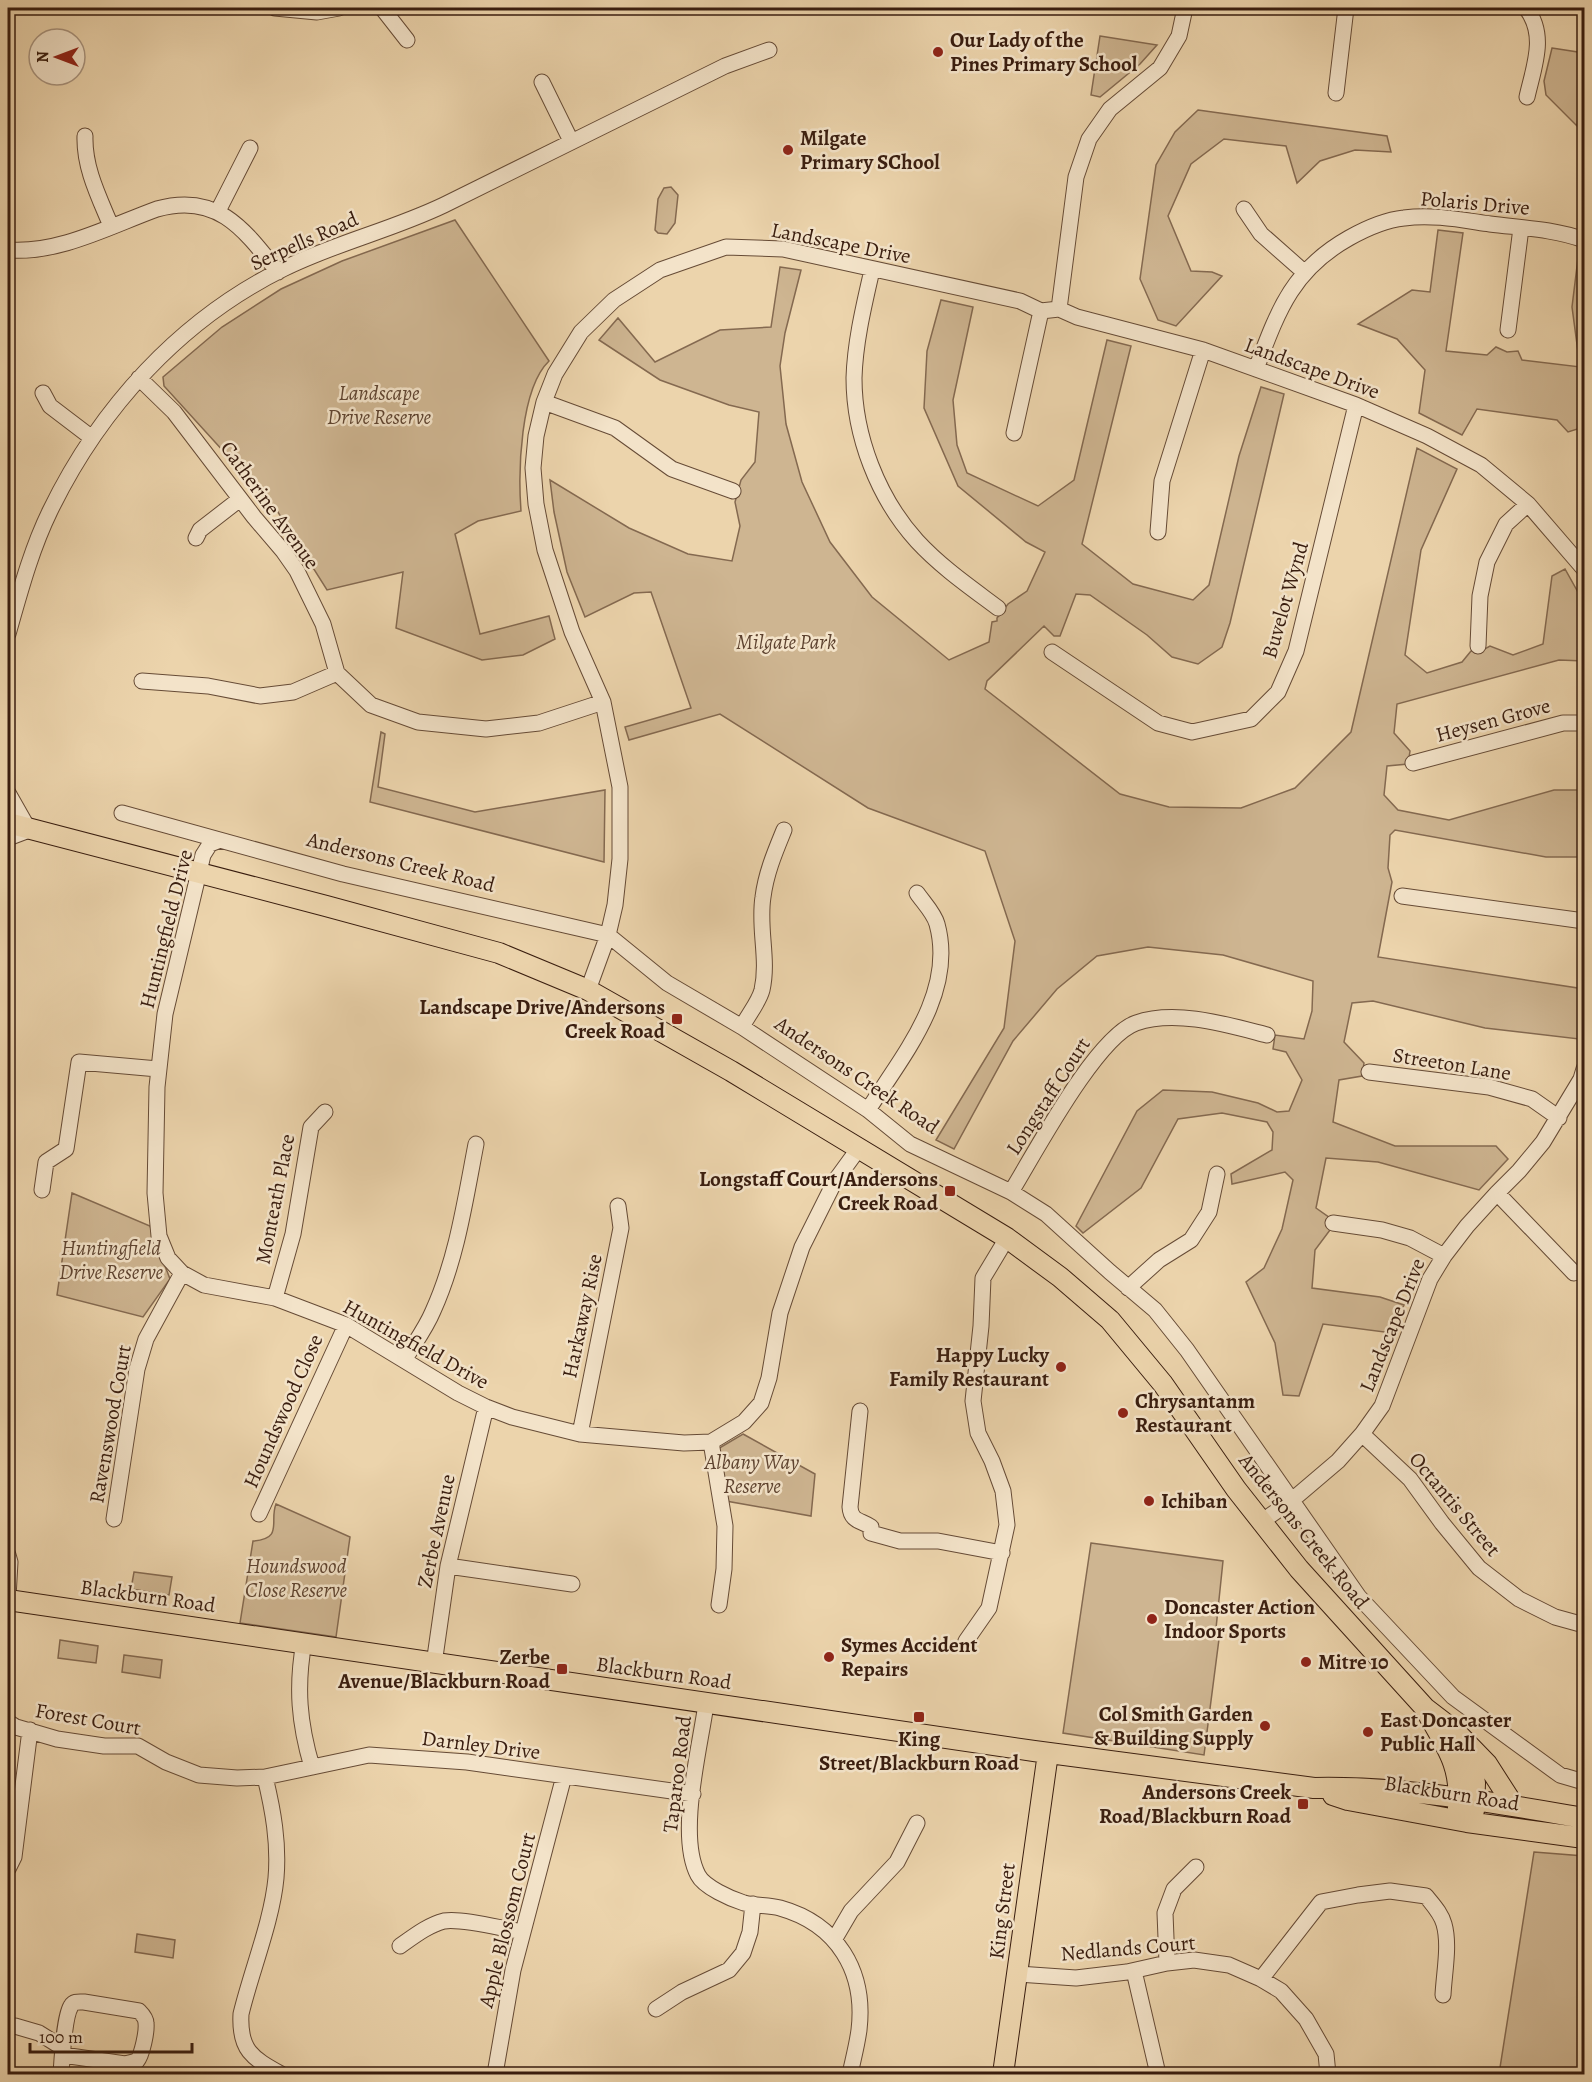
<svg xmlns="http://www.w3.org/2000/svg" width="1592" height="2082" font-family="Alegreya,serif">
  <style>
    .green { fill: #ceb591; stroke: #846950; stroke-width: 1.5 }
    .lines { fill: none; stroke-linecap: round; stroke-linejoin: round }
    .minor-casing { stroke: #664b36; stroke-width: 17 }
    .major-casing { stroke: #391d0f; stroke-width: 22 }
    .minor { stroke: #f3e3c9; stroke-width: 15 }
    .major { stroke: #ecd4ac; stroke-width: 20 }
    .poi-dot { fill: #8f2418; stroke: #f3e3c9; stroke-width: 2 }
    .labels { text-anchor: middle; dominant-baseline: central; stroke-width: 5; stroke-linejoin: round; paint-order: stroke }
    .poi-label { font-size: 21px; font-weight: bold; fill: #391d0f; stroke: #f3e3c9; text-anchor: start }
    .street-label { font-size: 21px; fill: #391d0f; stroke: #f3e3c9 }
    .park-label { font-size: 21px; font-style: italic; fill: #5e4330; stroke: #f3e3c9 }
  </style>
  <rect width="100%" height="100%" fill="#ecd4ac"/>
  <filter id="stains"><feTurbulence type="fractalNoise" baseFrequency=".00333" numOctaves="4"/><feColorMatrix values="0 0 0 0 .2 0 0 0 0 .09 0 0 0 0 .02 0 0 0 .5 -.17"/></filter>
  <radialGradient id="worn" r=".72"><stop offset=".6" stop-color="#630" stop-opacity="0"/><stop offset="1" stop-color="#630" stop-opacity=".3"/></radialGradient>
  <path class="green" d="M1100,36L1157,45L1140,64L1100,97L1091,95Z
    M1552,48L1584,53V76L1577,126L1546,95L1544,81Z
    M1198,110L1387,136L1391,152L1355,150L1320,161L1297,183L1286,146L1224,139L1191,164L1168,216L1191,271L1212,272L1222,276L1176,326L1158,320L1140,279L1156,165L1175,132Z
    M671,187L678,195L675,223L667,234L658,233L655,230L658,199L664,188Z
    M455,220L549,361C520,389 518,472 521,511L478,521L455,534L480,634L549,616L555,639L523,655L482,660L396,628L403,572L327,590L276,509L164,386L163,377L222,327L281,289L342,261Z
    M1438,230L1463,233L1446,351L1487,355L1496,347L1507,352L1518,351L1522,360L1580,367L1572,307L1579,250L1584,252C1585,264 1581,300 1584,308V427L1568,432L1557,420L1477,409L1462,435L1419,413L1425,370L1397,339L1358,324L1412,290L1430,292Z
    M780,267L801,270L785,333L780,366L786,424L802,482L830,542L872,597L949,660L989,642L992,622L997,621V618L1008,604L1027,591L1045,552L1026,542L958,486L924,408L927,351L941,300L973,307L953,400L957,445L967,473L1038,506L1074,480L1107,340L1131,346L1082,544L1133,584L1193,600L1209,585L1239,456L1261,387L1284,394L1230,623L1222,647L1198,664L1172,657L1147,635L1090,595L1076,594L1060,636H1054L1044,626L987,681L985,689L1120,794L1169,807L1241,808L1295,788L1351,732L1417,448L1457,469L1421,550L1405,655L1427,673L1462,662L1471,651H1481L1490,646L1513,655L1543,644L1552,576L1565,569L1584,603V661L1559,660L1397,704L1394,733L1410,751L1408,764L1387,766L1384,795L1398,810L1449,820L1554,790H1584V857H1546L1395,830L1390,835L1388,868L1392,882L1378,957L1584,989V1018L1579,1039L1485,1028L1373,1001L1352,1003L1344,1042L1364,1063L1362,1076L1339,1080L1333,1122L1395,1146H1496L1508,1159L1479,1190L1378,1162L1326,1158L1316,1208L1330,1218V1230L1315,1250L1312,1288L1380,1297L1404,1305L1392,1333L1323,1324L1299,1396L1283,1395L1275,1343L1246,1282L1264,1268L1282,1229L1293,1180L1285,1172L1232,1184L1231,1174L1272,1150L1273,1132L1267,1122L1222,1113L1178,1119L1141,1188L1083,1233L1076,1226L1137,1111L1163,1090L1212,1092L1258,1103L1277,1112L1289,1111L1302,1080L1286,1052L1273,1049L1275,1035L1304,1039L1312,1011L1313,981L1223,955L1148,947L1097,956L1057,989L1013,1041L954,1149L936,1140L1004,1028L1015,941L985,851L868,808L720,714L629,740L625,727L691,708L651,592L634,593L585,617L567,572L554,512L550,480L629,528L688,554L732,561L740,526L735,502L741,480L755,462L759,412L729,405L660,380L599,340L618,318L655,362L720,330L771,327Z
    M381,732L385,734L378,787L475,812L605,790L604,862L370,802Z
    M72,1193L150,1226L170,1279L143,1317L57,1295Z
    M743,1434L815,1474L811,1516L726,1501L716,1450Z
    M276,1504L350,1537L336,1637L240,1623L253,1541C284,1539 269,1521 276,1504Z
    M1091,1543L1223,1561L1215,1638L1219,1639L1204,1755L1063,1733Z
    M134,1572L172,1577L169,1595L131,1589Z
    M60,1640L98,1646L96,1663L58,1658Z
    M124,1655L162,1660L160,1678L122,1672Z
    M1534,1852L1584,1856V2074H1499Z
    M137,1934L175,1940L173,1958L135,1952Z"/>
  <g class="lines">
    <g class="minor-casing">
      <path id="minor" d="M275,8L317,12L339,8
        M382,8L407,40
        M1526,8C1547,35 1534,66 1527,97
        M542,82L571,141
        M1336,93L1346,8
        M85,136C84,168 99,197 111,226
        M1244,209L1261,234L1304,272
        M218,211L250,148
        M8,250C59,254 110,226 157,209C217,192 244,229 278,272
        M872,270C864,305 855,342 854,378C854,436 878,498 917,541C941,567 970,587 998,608
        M1059,309L1076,177L1089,139L1110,109L1160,68L1179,36L1185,8
        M1508,330L1521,228
        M1256,369C1278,311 1292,270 1349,238C1365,229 1385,220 1404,218C1433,214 1462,220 1490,224C1522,228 1554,229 1584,240
        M139,378L174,412L254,517L283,551L297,571L323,624L337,673L371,705L418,722L486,729L539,723L603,702
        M43,393L50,406L92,438
        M544,402L615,428L672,469L733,491
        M1014,433L1041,311
        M1158,532L1162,481L1203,350
        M196,538L200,530L240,499
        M8,634C20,592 31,550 50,511C100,408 180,320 283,269C335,243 392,230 444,205C538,159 631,112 725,66L769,50
        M1478,646L1480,596L1487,562L1506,524L1528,504
        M1052,652L1158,723L1192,732L1251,719L1278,692L1296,651L1356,405
        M142,681L208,686L260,696L293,692L337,673
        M1413,763L1563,723H1584
        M8,793L29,830L8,838
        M122,813L343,874L608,935L667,983L742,1027L868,1110L910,1144L1011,1192L1046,1214L1110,1272L1155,1310L1187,1350L1359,1597L1453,1697L1560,1775L1584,1782
        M220,840L210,844L203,855L165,1014L157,1087L155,1193L159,1236L168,1258L182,1273L204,1285L275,1298L346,1325L458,1393L486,1407L512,1417L580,1434L684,1443L711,1442L744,1422L761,1403L769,1378L780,1313L802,1247L835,1181L859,1148
        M1402,896L1584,921
        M588,990L608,935L615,905L620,859V787L603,702L572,632L545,550L536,504L533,468L536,436L544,402L555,374L581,332L614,300L660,270L726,247L783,249L1020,301L1041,311L1059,309L1077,317L1203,350L1356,405L1427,436L1481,465L1528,504L1584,569
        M742,1027C748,1015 759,1002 762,990C769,959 758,928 763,897C766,873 775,852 784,830
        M1369,1072L1489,1087L1532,1099L1559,1118
        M868,1110C903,1055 956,993 937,924C934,913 923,902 917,893
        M42,1190L46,1162L66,1149L79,1062L158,1069
        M1011,1192C1035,1153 1096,1037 1136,1023C1176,1009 1228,1025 1267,1035
        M1497,1193L1574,1273
        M1333,1223L1382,1230L1410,1238L1444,1256
        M1128,1288L1159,1260L1191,1240L1209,1212L1217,1174
        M275,1298L293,1234L311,1127L325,1112
        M405,1359C414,1344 426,1328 433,1311C457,1258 465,1201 476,1144
        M860,1411L850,1507C851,1522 861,1520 871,1527V1533L900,1541H938L1002,1553
        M580,1434L621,1228L618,1206
        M1362,1434L1410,1479L1442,1523L1479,1568L1519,1599L1555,1617L1584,1625
        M711,1442L725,1526L724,1569L719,1605
        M259,1514L346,1325
        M114,1519L137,1369L146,1339L182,1273
        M1261,1522L1291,1501L1338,1461L1362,1434L1382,1406L1430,1279L1444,1256L1467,1226L1497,1193L1519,1171L1543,1142L1581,1079L1584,1069
        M8,1555L10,1562L8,1597
        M448,1566L572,1584
        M966,1641L989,1608L1007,1525L1003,1491L992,1461L978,1433L973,1401L981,1326L983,1278L1007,1238
        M304,1642C296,1687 299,1723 312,1767
        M434,1664L448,1566L486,1407
        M706,1704C700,1748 677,1835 698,1875C704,1887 731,1899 744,1903C756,1906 768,1905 780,1908C837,1924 866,1971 859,2030C857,2045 853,2060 850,2074
        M8,1722L16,1727L57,1739L104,1746H138L166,1762L199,1775L237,1778L265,1777L369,1755L467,1762L693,1794
        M265,1777C273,1810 279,1843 276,1878C272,1921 251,1972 241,2014C239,2050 252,2058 281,2074
        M8,1869L14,1857L30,1730
        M834,1940L851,1911L897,1862L917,1823
        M400,1946C413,1937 428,1925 444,1921C463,1918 503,1929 523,1932
        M1167,1963L1165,1913L1174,1889L1196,1867
        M1134,1971L1158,2074
        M1018,1974L1076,1978L1127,1972L1167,1963L1194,1960L1229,1965L1261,1979L1281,1991L1306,2019L1326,2054L1328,2074
        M1261,1979L1321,1902L1358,1895L1390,1891L1426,1896C1433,1905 1441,1913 1444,1924C1450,1945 1444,1973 1443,1995
        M656,2009L682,1992L729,1970L743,1953L750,1932L753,1904
        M15,2026L39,2033L63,2048
        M61,2074C62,2060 64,2017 71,2006C74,2001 79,2002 84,2002L139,2011C142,2014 146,2018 146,2023C147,2032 142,2055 137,2061L125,2064L63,2055
        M495,2074L513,1970L564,1776"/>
    </g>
    <g class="major-casing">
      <path id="major" d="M8,823L326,906L499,953L588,990L731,1071L1007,1238L1060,1277L1110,1320L1163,1384L1236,1489L1299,1569L1425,1708L1455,1731L1487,1764L1514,1806
        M8,1600L1034,1751L1314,1788C1405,1786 1495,1803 1584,1818
        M1429,1716C1448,1749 1462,1769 1458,1808
        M1468,1745L1475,1783L1474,1811
        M1333,1795L1348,1800L1467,1822L1584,1838
        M1003,2074L1048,1753"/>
    </g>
    <use href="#minor" class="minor"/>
    <use href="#major" class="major"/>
  </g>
  <g class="poi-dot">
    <circle cx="938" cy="52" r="6"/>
    <circle cx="788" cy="150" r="6"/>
    <rect x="671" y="1013" width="12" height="12" rx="3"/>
    <rect x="944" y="1185" width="12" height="12" rx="3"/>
    <circle cx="1061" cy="1367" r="6"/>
    <circle cx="1123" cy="1413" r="6"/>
    <circle cx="1149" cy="1501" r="6"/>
    <circle cx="1152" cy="1619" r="6"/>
    <circle cx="829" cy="1657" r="6"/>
    <circle cx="1306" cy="1662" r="6"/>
    <rect x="556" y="1663" width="12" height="12" rx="3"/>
    <rect x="913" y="1711" width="12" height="12" rx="3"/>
    <circle cx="1265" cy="1726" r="6"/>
    <circle cx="1368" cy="1732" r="6"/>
    <rect x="1297" y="1798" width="12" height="12" rx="3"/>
  </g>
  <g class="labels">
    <g class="poi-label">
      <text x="950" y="40">Our Lady of the<tspan x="950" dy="24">Pines Primary School</tspan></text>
      <text x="800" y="138">Milgate<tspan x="800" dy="24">Primary SChool</tspan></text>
      <text x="665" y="1007" text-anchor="end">Landscape Drive/Andersons<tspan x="665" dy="24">Creek Road</tspan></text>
      <text x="938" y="1179" text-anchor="end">Longstaff Court/Andersons<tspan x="938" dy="24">Creek Road</tspan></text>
      <text x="1049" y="1355" text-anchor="end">Happy Lucky<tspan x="1049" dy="24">Family Restaurant</tspan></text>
      <text x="1135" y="1401">Chrysantanm<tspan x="1135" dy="24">Restaurant</tspan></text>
      <text x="1161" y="1501">Ichiban</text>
      <text x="1164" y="1607">Doncaster Action<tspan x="1164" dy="24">Indoor Sports</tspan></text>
      <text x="841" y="1645">Symes Accident<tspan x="841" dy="24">Repairs</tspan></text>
      <text x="550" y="1657" text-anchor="end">Zerbe<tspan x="550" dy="24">Avenue/Blackburn Road</tspan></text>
      <text x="1318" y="1662">Mitre 10</text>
      <text x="1253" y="1714" text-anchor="end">Col Smith Garden<tspan x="1253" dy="24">&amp; Building Supply</tspan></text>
      <text x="1380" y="1720">East Doncaster<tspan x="1380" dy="24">Public Hall</tspan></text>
      <text x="919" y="1739" text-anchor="middle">King<tspan x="919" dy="24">Street/Blackburn Road</tspan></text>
      <text x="1291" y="1792" text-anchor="end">Andersons Creek<tspan x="1291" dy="24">Road/Blackburn Road</tspan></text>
    </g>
    <g class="street-label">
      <text transform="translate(1475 203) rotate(5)">Polaris Drive</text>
      <text transform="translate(304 241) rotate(-24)">Serpells Road</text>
      <text transform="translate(841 243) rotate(11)">Landscape Drive</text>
      <text transform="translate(1312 368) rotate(20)">Landscape Drive</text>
      <text transform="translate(270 505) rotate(54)">Catherine Avenue</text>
      <text transform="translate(1285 600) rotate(-74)">Buvelot Wynd</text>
      <text transform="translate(1493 720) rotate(-15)">Heysen Grove</text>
      <text transform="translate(401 862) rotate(14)">Andersons Creek Road</text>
      <text transform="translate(166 929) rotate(-76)">Huntingfield Drive</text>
      <text transform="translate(1452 1064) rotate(9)">Streeton Lane</text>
      <text transform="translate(857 1075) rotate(34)">Andersons Creek Road</text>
      <text transform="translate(1048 1096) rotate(-57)">Longstaff Court</text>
      <text transform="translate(275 1199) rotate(-79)">Monteath Place</text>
      <text transform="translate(582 1316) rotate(-78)">Harkaway Rise</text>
      <text transform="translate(1392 1325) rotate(-68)">Landscape Drive</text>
      <text transform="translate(416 1344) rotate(29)">Huntingfield Drive</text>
      <text transform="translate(283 1411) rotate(-66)">Houndswood Close</text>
      <text transform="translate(110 1424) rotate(-80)">Ravenswood Court</text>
      <text transform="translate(1455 1504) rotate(50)">Octantis Street</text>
      <text transform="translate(436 1531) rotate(-78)">Zerbe Avenue</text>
      <text transform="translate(1304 1531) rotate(51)">Andersons Creek Road</text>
      <text transform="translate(148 1596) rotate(8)">Blackburn Road</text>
      <text transform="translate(664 1673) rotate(8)">Blackburn Road</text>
      <text transform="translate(88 1719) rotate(10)">Forest Court</text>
      <text transform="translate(481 1745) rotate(7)">Darnley Drive</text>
      <text transform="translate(677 1774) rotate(-83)">Taparoo Road</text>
      <text transform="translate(1452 1793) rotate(9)">Blackburn Road</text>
      <text transform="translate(1002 1911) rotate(-83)">King Street</text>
      <text transform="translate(507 1920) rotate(-76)">Apple Blossom Court</text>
      <text transform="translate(1128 1948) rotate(-5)">Nedlands Court</text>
    </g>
    <g class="park-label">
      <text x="379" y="393">Landscape<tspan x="379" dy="24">Drive Reserve</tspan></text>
      <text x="786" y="642">Milgate Park</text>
      <text x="111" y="1248">Huntingfield<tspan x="111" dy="24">Drive Reserve</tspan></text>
      <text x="752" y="1462">Albany Way<tspan x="752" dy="24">Reserve</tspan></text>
      <text x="296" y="1566">Houndswood<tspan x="296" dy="24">Close Reserve</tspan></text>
    </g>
  </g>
  <rect width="1592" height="2082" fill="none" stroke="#ecd4ac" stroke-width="30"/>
  <rect x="9" y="9" width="1574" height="2064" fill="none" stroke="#391d0f" stroke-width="3"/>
  <rect x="15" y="15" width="1562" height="2052" fill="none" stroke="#391d0f" stroke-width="1.5"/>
  <g transform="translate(57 57) rotate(270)"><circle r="28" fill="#f3e3c9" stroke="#a9947f" stroke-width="1.5"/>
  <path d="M0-4.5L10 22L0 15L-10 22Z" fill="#8f2418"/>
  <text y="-9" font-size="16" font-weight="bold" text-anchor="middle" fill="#391d0f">N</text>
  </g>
  <path d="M30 2043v9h162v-9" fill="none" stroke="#391d0f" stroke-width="3"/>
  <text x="39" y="2043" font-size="18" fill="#391d0f" stroke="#f3e3c9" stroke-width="4.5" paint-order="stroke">100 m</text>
  <rect width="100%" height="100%" filter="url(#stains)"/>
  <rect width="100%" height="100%" fill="url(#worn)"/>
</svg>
